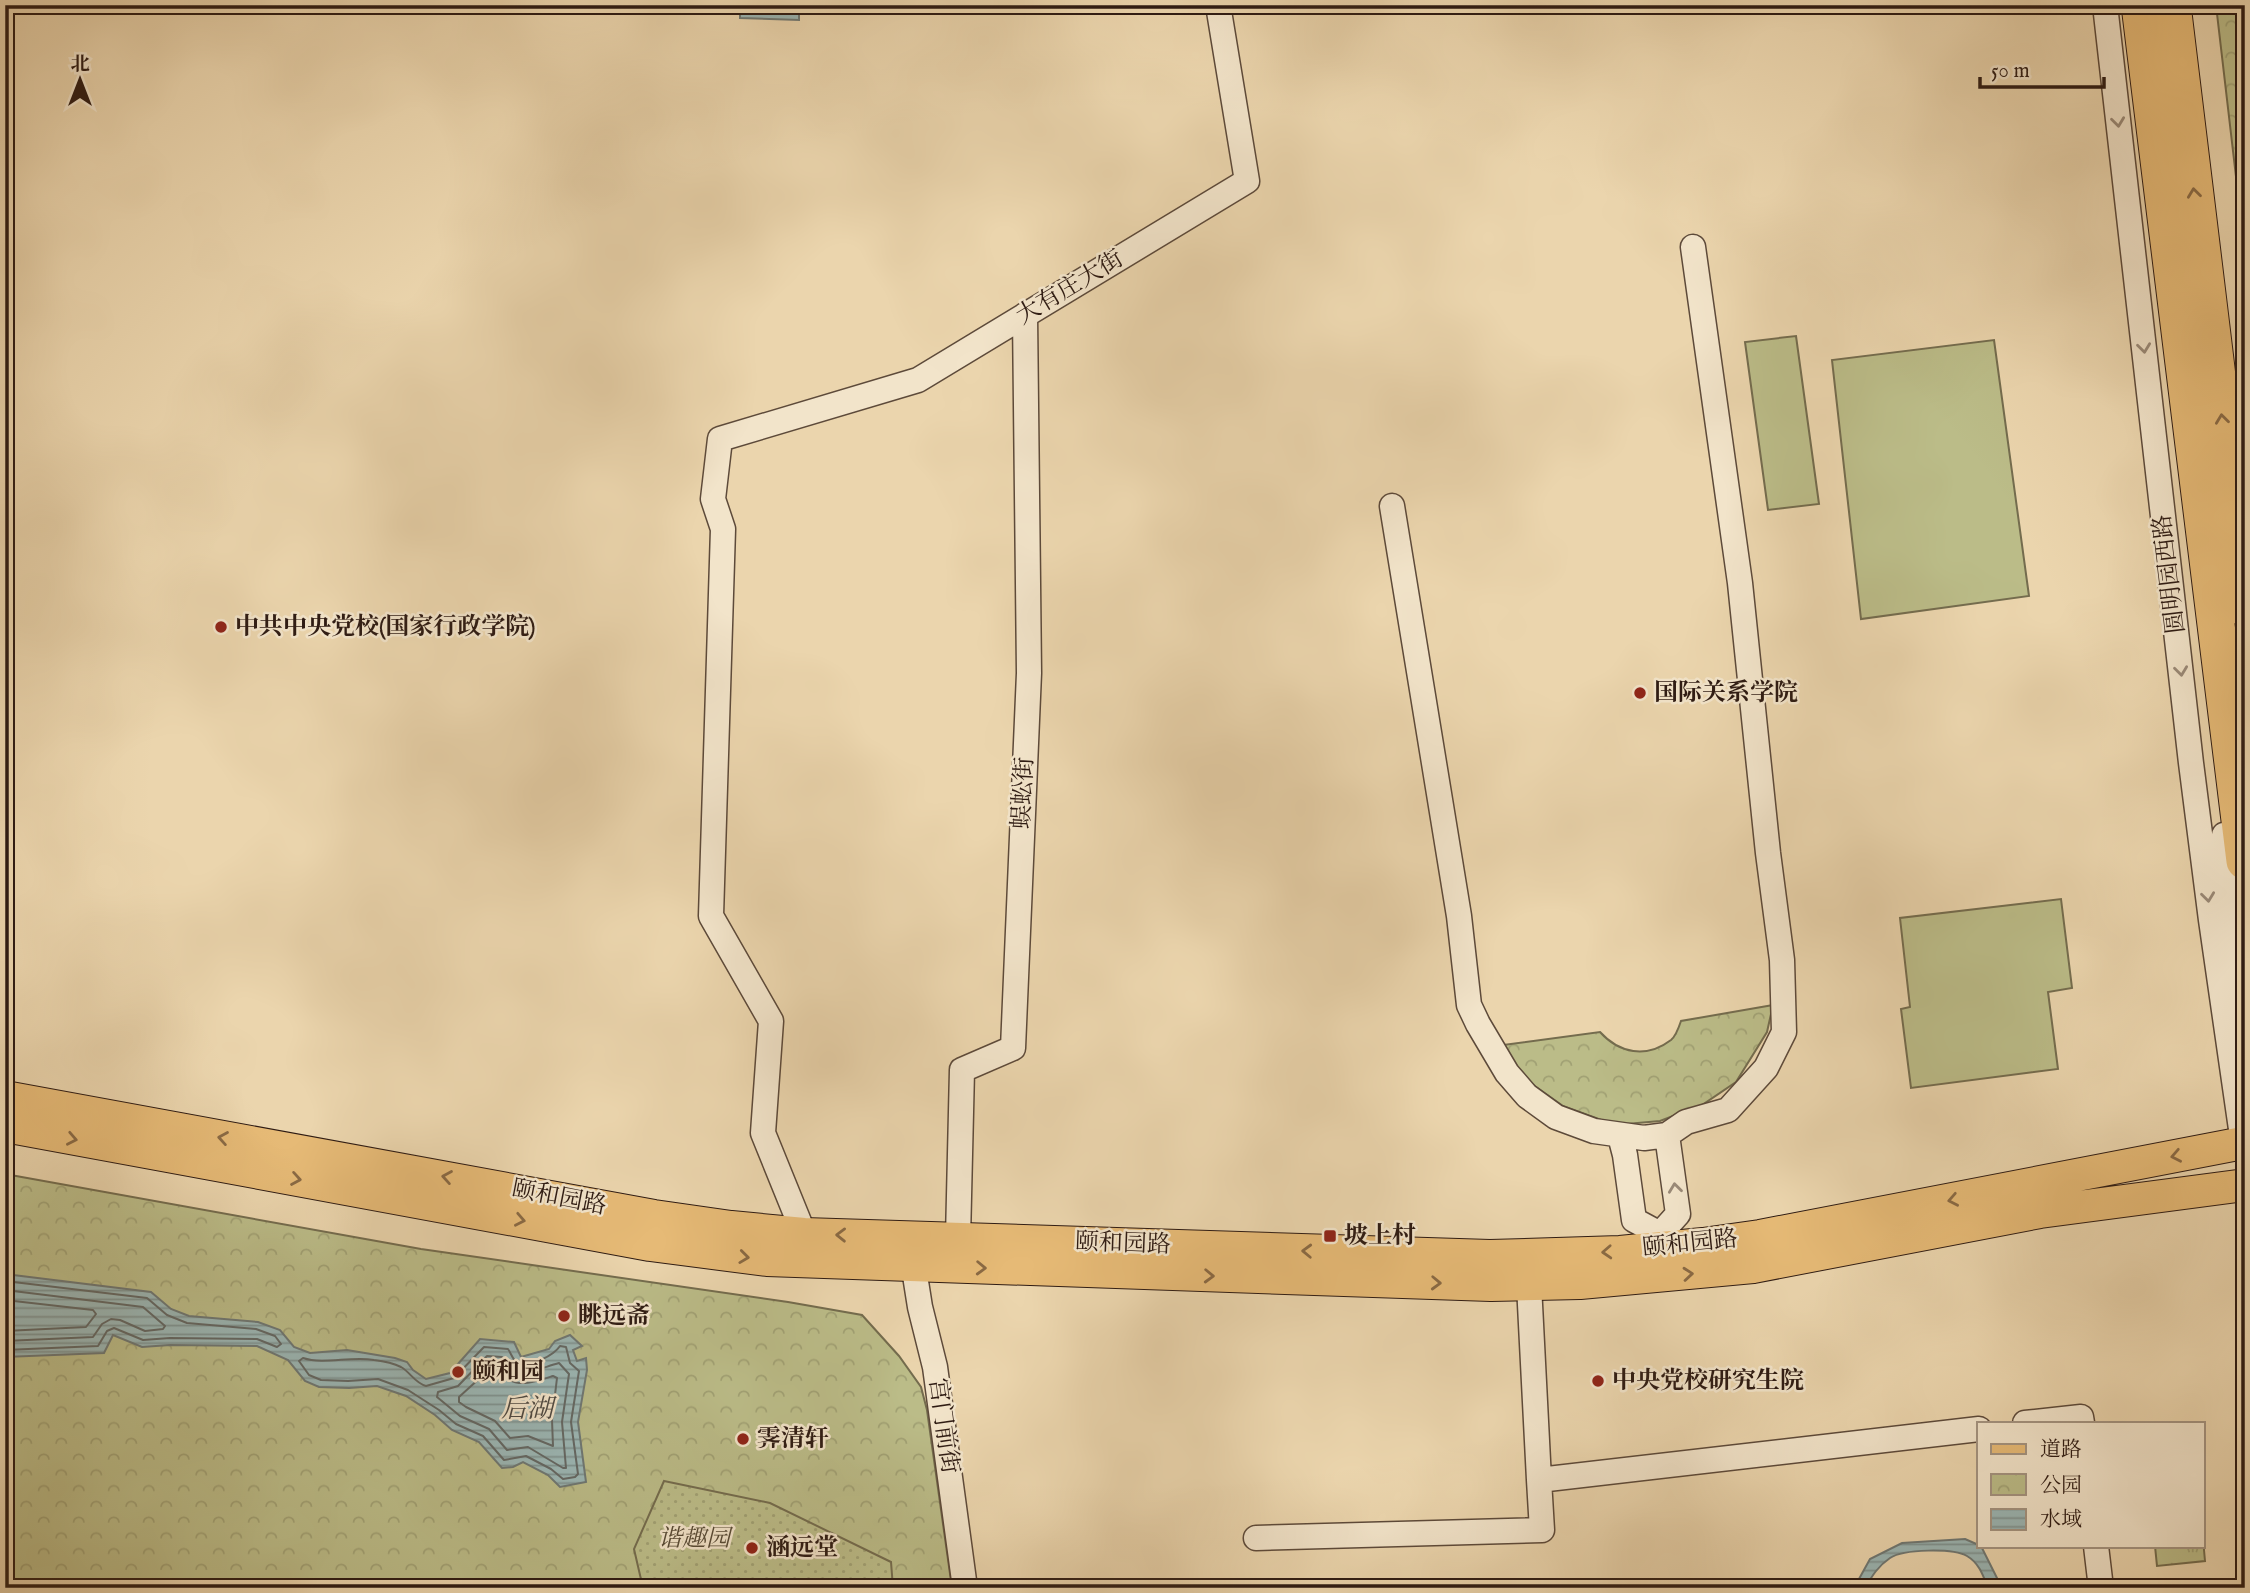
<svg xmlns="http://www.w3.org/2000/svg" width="2250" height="1593" font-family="'IM FELL English','Noto Serif SC',serif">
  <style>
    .grass { fill: url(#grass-tufts); stroke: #746c4e; stroke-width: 2 }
    .park { fill: url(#park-crowns); stroke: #746c4e; stroke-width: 2 }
    .garden { fill: url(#garden-dots); stroke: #746c4e; stroke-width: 2 }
    .pitch { fill: #bbbc88; stroke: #746c4e; stroke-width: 2 }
    .water { fill: url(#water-rules); stroke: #6f7874; stroke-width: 2 }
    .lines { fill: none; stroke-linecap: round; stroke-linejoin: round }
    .shore { stroke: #646864; stroke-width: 2 }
    .minor-casing { stroke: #5d4a3a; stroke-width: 27 }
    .major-casing { stroke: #2e1b13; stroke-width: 34 }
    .highway-casing { stroke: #2e1b13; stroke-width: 39 }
    .minor { stroke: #f2e4ca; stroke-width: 24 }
    .major { stroke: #e6ba76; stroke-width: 32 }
    .highway { stroke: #e6ba76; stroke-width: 37 }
    .oneway { stroke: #9a8a78 }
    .oneway2 { stroke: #8a6a44 }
    .poi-dot { fill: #8f2418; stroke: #f2e4ca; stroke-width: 2.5 }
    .labels { text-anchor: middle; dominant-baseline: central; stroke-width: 5; stroke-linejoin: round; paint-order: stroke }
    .street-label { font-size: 24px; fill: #2e1b13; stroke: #f2e4ca }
    .poi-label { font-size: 24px; font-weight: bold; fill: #2e1b13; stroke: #f2e4ca; text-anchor: start }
    .park-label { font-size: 24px; font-style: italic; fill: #584b36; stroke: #f2e4ca }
    .water-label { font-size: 26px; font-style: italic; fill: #4f4a43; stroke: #f2e4ca }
  </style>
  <defs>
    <pattern id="grass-tufts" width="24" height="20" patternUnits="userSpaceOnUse" patternTransform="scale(1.75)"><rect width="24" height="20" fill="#bbbc88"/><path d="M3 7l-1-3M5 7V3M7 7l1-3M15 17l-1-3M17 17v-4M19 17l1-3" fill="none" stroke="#a1a174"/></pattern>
    <pattern id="park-crowns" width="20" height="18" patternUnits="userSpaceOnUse" patternTransform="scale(1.75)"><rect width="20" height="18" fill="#bbbc88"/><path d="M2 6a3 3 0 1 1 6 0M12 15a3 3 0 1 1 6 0" fill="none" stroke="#a1a174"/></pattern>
    <pattern id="garden-dots" width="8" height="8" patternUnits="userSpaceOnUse" patternTransform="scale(1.75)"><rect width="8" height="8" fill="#bbbc88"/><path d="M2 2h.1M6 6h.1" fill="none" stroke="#a1a174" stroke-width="1.8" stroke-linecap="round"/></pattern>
    <pattern id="water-rules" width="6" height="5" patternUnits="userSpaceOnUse" patternTransform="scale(1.75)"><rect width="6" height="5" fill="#9bb6b4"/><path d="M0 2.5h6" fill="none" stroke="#7f9391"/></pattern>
  </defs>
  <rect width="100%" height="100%" fill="#ebd5ad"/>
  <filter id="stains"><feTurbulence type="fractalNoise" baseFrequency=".00286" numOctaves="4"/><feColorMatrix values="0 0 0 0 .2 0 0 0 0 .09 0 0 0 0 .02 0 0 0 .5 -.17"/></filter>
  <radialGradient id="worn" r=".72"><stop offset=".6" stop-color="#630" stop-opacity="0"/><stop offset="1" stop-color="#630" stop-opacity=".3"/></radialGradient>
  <path class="grass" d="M2203,1539L2205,1561L2157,1566L2155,1546H2203Z"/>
  <path class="park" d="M2216,5H2245V254Z
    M1773,1005L1767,1032L1736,1082L1702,1105L1660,1121L1615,1125L1563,1106L1525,1079L1503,1045L1600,1032C1619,1053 1646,1059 1671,1040C1676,1036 1679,1027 1681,1021Z
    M5,1174L421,1249L788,1302L862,1315L899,1356L921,1387L927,1410L952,1588H5Z"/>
  <path class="garden" d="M664,1481L770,1503L891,1562L893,1588H643L634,1549Z"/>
  <path class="pitch" d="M1796,336L1819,504L1768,510L1745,342Z
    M1994,340L2029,596L1861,619L1832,360Z
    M2061,899L2072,988L2048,992L2058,1069L1911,1088L1901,1009L1910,1007L1900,918Z"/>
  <path class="water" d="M740,5H799V20L740,18Z
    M5,1274L151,1292L171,1309L189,1316L258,1322L280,1330L294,1347L310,1353L347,1350L395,1358L407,1362L413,1370L426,1379L450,1373L480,1339L514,1342L521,1357L549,1349L555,1341L570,1335L582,1346L573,1350L577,1361L586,1358L587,1370L578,1422L586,1482L560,1487L548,1475L523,1462L513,1467L502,1468L479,1442L452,1430L435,1415L406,1396L377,1386L349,1388L319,1387L305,1381L288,1360L257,1346L170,1345L142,1347L113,1335L104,1353L5,1357Z
    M1965,1539L1981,1546L2002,1588H1988C1983,1575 1979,1563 1967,1556C1953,1548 1903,1549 1890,1558C1878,1566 1872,1576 1865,1588H1854L1870,1559L1902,1543Z"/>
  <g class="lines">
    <path class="shore" d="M5,1281L147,1298L167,1315L187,1323L256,1329L275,1336L281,1344L277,1347L257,1339L170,1338L143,1340L114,1328L107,1331L98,1346L5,1350
      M5,1290L143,1307L165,1326L163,1329L145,1331L120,1320L111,1319L102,1324L93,1337L5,1341
      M5,1300L93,1310L96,1314L86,1327L5,1331
      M560,1346L566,1347L570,1363L579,1371L571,1422L578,1474L575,1477L563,1479L551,1469L526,1456L504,1460L483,1436L456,1424L439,1410L408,1390L378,1379L348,1381L321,1380L309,1375L299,1361L303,1358C324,1365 350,1356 374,1360C382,1361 393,1363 401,1367C410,1372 415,1383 426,1386L454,1378L484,1347L508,1349C511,1353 513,1361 518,1363C530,1368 554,1355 560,1346Z
      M487,1356L502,1357C518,1382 536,1369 559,1363L569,1374L562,1422L566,1468H563L528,1447L507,1450L489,1429L460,1416L437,1397L438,1392L458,1386Z
      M492,1367C498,1370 500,1374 506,1378C520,1388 538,1381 553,1376L557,1378L552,1420L553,1446L528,1436L510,1438L495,1421L466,1407L459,1402V1397Z"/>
    <g class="minor-casing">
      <path id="minor" d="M2105,5L2191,763L2211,920L2243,1143
        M1392,506L1459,916L1469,1005L1478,1024L1507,1073L1527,1096L1556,1117L1594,1131L1644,1138L1667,1135L1686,1122L1728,1110L1766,1068L1784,1032L1782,960L1768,853L1740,583L1693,247
        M2224,835L2245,1004
        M1620,1136L1625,1155L1634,1220L1660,1234
        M804,1234L763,1133L771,1021L711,916L723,529L713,499L720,439L918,380L1247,181L1218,5
        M958,1238L962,1070L1013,1048L1029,673L1025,315
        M1662,1249L1660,1234L1678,1214L1667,1135
        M911,1250L920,1307L935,1367L965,1588
        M1529,1285L1539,1480L1979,1429
        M2025,1423L2081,1417L2082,1423
        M1256,1538L1542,1530L1539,1480
        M2096,1546L2101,1588"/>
    </g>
    <g class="major-casing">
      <path id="major" d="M5,1097L654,1216L731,1227L804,1234L1490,1256L1620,1252L1703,1244L1760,1236L2243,1143
        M5,1126L650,1245L767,1260L1491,1285L1580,1283L1753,1267L2040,1212L2245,1185"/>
    </g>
    <g class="highway-casing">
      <path id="highway" d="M2140,5L2245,861
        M2172,5L2245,608"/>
    </g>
    <use href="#minor" class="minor"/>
    <use href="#major" class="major"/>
    <use href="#highway" class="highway"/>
  </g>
  <defs><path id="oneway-chevron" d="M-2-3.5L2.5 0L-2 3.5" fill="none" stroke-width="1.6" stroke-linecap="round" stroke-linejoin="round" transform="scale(1.75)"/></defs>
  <g class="oneway">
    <use href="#oneway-chevron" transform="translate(2118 122) rotate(83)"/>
    <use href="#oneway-chevron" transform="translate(2144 348) rotate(83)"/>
    <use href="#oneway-chevron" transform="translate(2181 671) rotate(83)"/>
    <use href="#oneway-chevron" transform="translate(2208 897) rotate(83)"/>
    <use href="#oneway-chevron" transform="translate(1675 1188) rotate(-97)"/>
  </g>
  <g class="oneway2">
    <use href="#oneway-chevron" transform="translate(2194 193) rotate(-97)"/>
    <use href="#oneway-chevron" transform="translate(2222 419) rotate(-97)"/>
    <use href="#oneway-chevron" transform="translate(223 1138) rotate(-170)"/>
    <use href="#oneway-chevron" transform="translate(72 1139) rotate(11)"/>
    <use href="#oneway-chevron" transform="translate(2176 1156) rotate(169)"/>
    <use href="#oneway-chevron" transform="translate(447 1177) rotate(-170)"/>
    <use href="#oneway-chevron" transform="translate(296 1179) rotate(10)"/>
    <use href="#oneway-chevron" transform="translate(1953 1200) rotate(169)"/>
    <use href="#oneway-chevron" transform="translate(520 1220) rotate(11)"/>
    <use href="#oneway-chevron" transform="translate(841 1235) rotate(-179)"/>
    <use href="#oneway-chevron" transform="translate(1307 1251) rotate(-178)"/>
    <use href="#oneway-chevron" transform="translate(1607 1252) rotate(177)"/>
    <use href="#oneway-chevron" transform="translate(744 1257) rotate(7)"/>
    <use href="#oneway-chevron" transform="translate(981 1268) rotate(2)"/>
    <use href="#oneway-chevron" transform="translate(1688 1274) rotate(-5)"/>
    <use href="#oneway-chevron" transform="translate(1209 1276) rotate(2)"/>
    <use href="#oneway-chevron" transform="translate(1436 1283) rotate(2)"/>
  </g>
  <g class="poi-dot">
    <circle cx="221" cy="627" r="7"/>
    <circle cx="1640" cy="693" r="7"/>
    <rect x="1323" y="1229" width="14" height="14" rx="3.5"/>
    <circle cx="564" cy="1316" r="7"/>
    <circle cx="458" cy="1372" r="7"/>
    <circle cx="1598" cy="1381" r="7"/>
    <circle cx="743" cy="1439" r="7"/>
    <circle cx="752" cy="1548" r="7"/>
  </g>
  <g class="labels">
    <g class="street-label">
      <text transform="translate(1070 288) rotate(-31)">大有庄大街</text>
      <text transform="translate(2170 574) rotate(-97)">圆明园西路</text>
      <text transform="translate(1024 793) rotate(-87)">蜈蚣街</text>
      <text transform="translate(559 1198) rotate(11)">颐和园路</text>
      <text transform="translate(1123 1244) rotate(2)">颐和园路</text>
      <text transform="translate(1690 1244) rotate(-6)">颐和园路</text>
      <text transform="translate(943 1426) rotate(82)">宫门前街</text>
    </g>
    <g class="poi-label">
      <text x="235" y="627">中共中央党校(国家行政学院)</text>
      <text x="1654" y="693">国际关系学院</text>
      <text x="1344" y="1236">坡上村</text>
      <text x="578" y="1316">眺远斋</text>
      <text x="472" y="1372">颐和园</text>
      <text x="1612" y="1381">中央党校研究生院</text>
      <text x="757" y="1439">霁清轩</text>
      <text x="766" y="1548">涵远堂</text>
    </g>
    <g class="park-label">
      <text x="694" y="1539">谐趣园</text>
    </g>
    <g class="water-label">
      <text x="527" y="1409">后湖</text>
    </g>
  </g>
  <rect width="2250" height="1593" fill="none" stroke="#ebd5ad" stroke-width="28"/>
  <rect x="7" y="7" width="2236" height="1579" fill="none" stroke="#2e1b13" stroke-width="3.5"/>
  <rect x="14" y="14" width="2222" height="1565" fill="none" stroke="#2e1b13" stroke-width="2"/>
  <rect x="1977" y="1422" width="228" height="126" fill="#f2e4ca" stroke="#a49481" stroke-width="2"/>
  <rect x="1991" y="1444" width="35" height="10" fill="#e6ba76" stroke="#a49481" stroke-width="2"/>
  <text x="2040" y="1456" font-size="21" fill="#2e1b13">道路</text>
  <rect x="1991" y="1474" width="35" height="21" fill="url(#park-crowns)" stroke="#a49481" stroke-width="2"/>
  <text x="2040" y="1492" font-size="21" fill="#2e1b13">公园</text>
  <rect x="1991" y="1509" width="35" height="21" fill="url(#water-rules)" stroke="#a49481" stroke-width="2"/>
  <text x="2040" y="1526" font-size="21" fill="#2e1b13">水域</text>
  <g transform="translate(80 80)" stroke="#f2e4ca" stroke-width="5" paint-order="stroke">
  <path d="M0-5L12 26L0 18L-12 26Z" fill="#2e1b13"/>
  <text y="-10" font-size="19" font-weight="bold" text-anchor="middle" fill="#2e1b13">北</text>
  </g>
  <path d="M1980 77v10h124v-10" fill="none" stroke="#2e1b13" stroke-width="3.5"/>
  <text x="1991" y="77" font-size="21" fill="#2e1b13" stroke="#f2e4ca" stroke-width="5" paint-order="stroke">50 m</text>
  <rect width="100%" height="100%" filter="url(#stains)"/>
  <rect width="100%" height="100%" fill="url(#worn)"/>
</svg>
